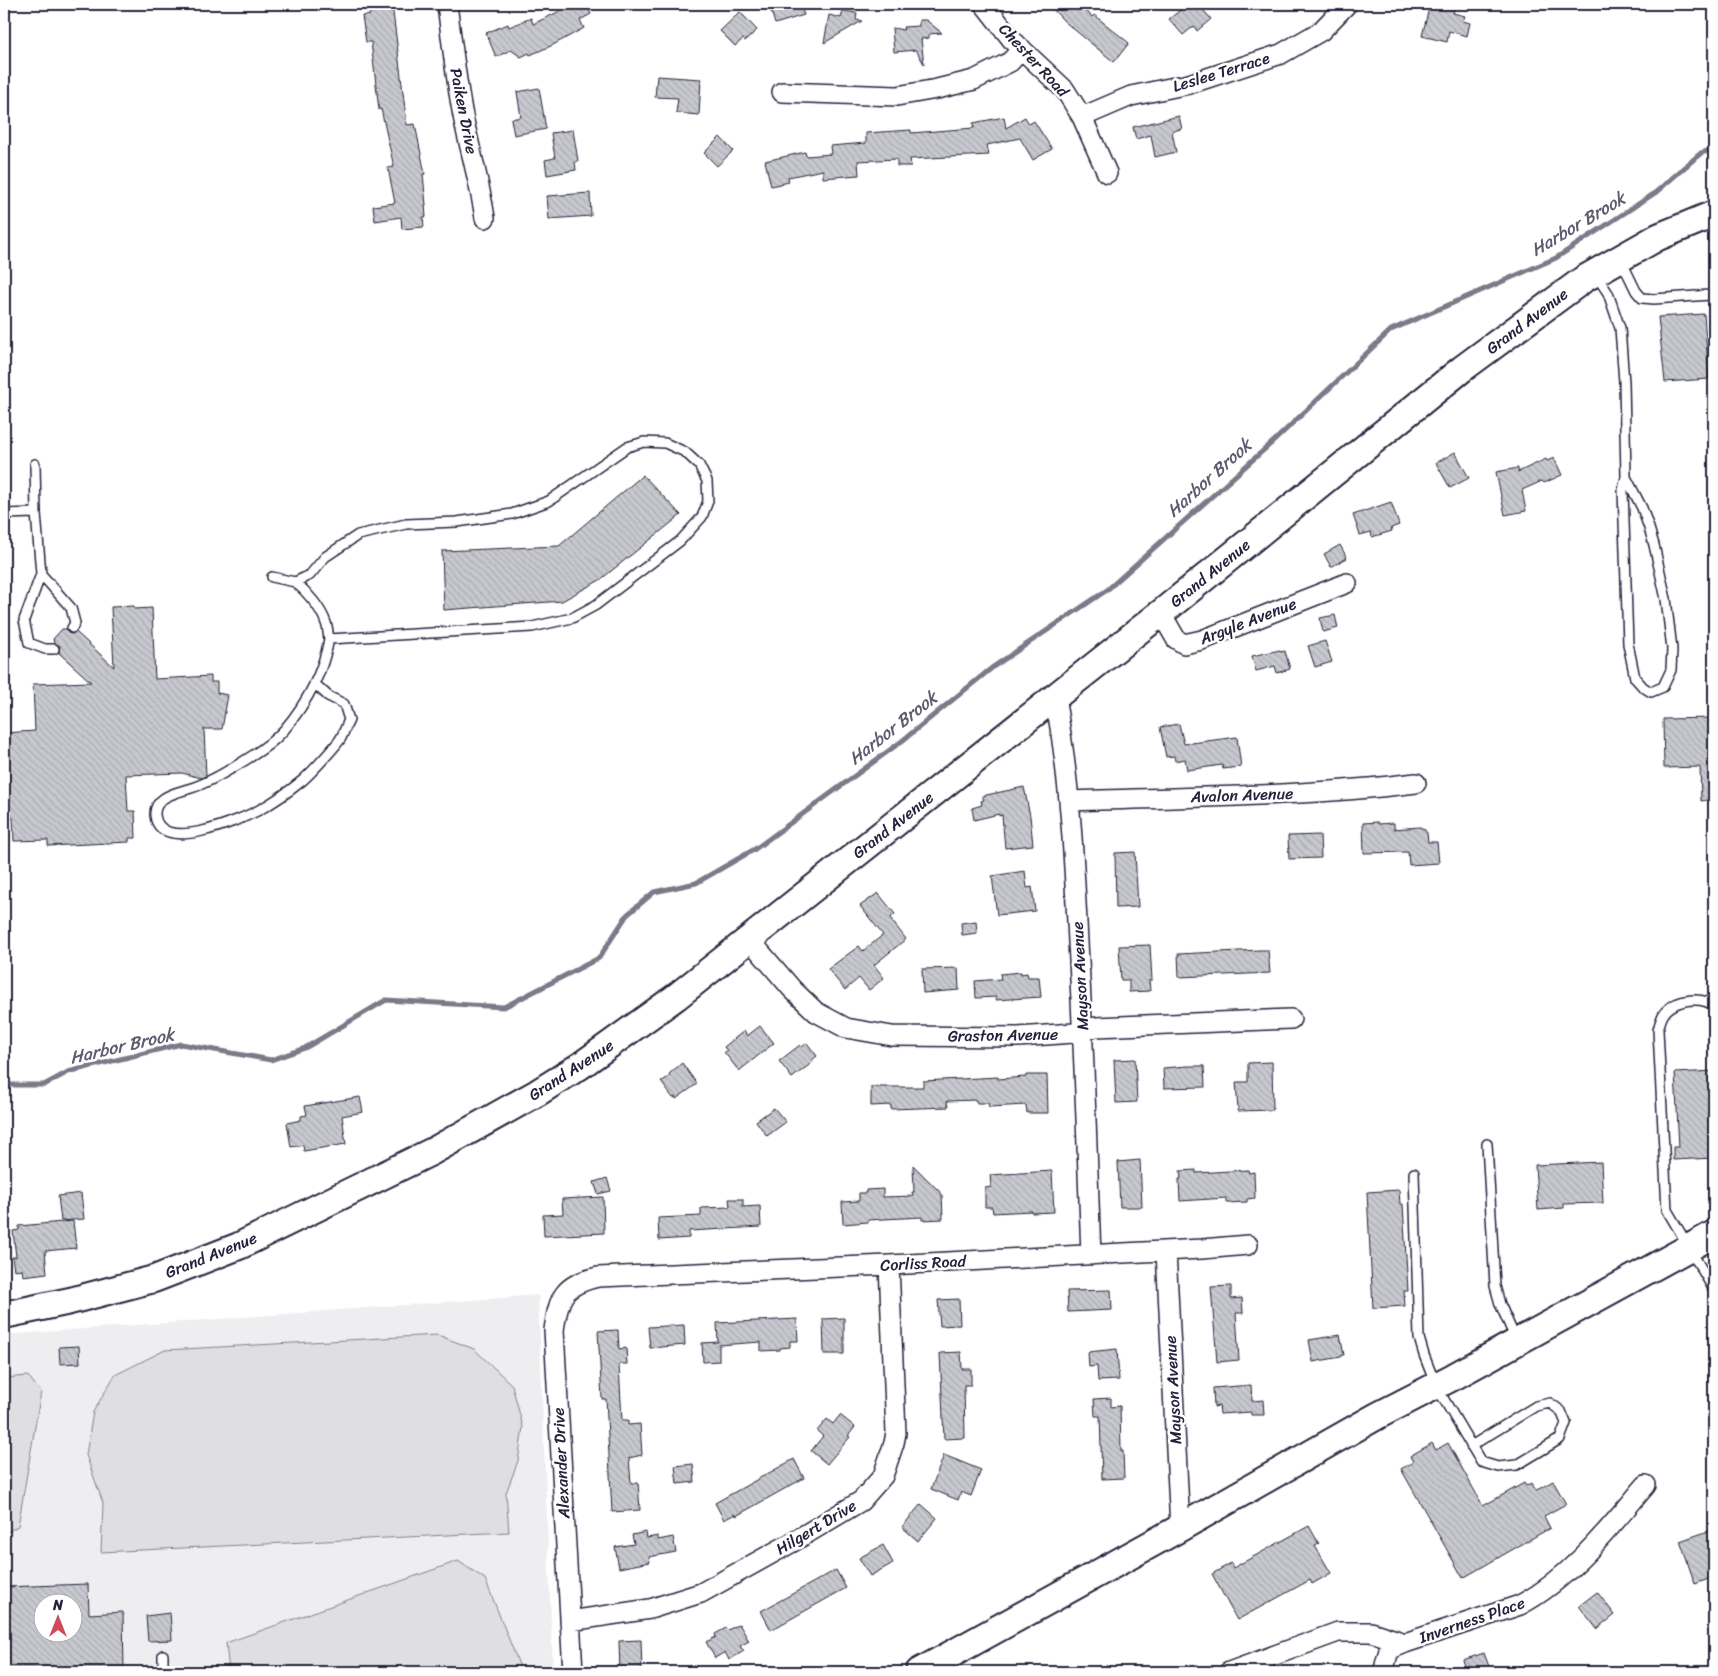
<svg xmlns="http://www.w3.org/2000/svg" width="1718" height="1676" font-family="Sriracha,sans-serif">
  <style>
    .built { fill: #eeeef1; fill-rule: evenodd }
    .pitch { fill: #dfdfe2; stroke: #80808e }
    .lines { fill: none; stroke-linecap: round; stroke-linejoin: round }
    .stream { stroke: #7a7a88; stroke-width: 5 }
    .building { fill: url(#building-back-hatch); stroke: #22223b; fill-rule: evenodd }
    .lane-casing { stroke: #22223b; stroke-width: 12 }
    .street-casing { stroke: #22223b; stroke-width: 22 }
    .secondary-casing { stroke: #22223b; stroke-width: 30 }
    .lane { stroke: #fff; stroke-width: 9 }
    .street { stroke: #fff; stroke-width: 19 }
    .secondary { stroke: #fff; stroke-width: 26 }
    .labels { text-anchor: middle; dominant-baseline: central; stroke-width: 5; stroke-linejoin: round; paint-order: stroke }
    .street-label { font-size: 16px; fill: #22223b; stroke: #fff }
    .water-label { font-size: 18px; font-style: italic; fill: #5c5c6f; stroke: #fff }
  </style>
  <defs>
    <pattern id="building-back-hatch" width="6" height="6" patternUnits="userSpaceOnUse" patternTransform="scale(1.25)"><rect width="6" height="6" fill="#c8c8cf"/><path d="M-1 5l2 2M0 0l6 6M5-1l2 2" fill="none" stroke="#acacb3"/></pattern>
  </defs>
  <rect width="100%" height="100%" fill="#fff"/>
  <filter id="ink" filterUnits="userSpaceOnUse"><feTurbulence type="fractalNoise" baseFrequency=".02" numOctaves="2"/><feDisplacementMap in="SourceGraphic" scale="10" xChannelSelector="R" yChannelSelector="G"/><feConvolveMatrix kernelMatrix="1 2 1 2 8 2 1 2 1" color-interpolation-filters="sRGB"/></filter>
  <g filter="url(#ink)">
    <path class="built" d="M538,1295L553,1672H4V1335ZM42,1604H72V1634H42Z"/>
    <path class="pitch" d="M438,1335L474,1349L512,1385L523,1427L518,1461L506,1493L509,1532L101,1552L103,1503L86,1455L93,1412L115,1375L165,1350Z
      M28,1376L41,1392L18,1526L4,1534V1378Z
      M458,1561L485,1579L522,1672H229L226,1643Z"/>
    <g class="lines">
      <path class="stream" d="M4,1085H44L68,1072L181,1044L271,1060L305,1048L386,1000L504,1007L599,958L627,915L654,892L696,883L755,849L902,741L993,667L1107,590L1275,440L1391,330L1556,258L1655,193L1701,153L1714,149"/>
    </g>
    <path class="building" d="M369,4H392L407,125L415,124L425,174H423L426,205H425L426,217H423L424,227L402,229L401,217L375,221L373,206L395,203L388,168L394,167L381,109L379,110L371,42H366L362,16L370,15Z
      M556,4H586L591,14L580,20L584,28L553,45L530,55L529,53L521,57L511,50L496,57L486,33L508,24L509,27L531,18L533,24L560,11Z
      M769,4H800L804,15L775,24Z
      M1048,4H1080L1092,17L1094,15L1129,43L1114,62L1065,22Z
      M1188,4H1198L1211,19L1197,31L1194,26L1183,35L1169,19Z
      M1430,4H1456L1453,13L1465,16L1463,21L1470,23L1467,36L1449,31L1447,42L1422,36Z
      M843,11L857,13L856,20L862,21L824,43L829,15L841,18Z
      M740,12L757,30L745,41L743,39L735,46L720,31Z
      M919,20H926L942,33L929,34V38L921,39L924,64L916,50L894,52L892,28L904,30L903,27L919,26Z
      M657,76L701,79L699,115L676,113L678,98L655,97Z
      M539,88L546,129L514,135L511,119L521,117L517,92Z
      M1179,116L1182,129L1172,131L1176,152L1155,157L1151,135L1136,139L1133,127Z
      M1004,117L1006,128L1025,117L1029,124L1034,121L1052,149L1033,160L1020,138L987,145L989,155L910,159L911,166H897V159L858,161L859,175L823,178V170L788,177L789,182L771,186L765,161L805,152L806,156L831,154L830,146L866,143V133L911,130V133L974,128L973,123Z
      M573,130L578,161L575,162L576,170L547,175L545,160L555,158L551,133Z
      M720,137L733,151L717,166L704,153Z
      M590,193L591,216L549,219L547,196Z
      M1704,314L1709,379L1665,382L1658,317Z
      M1455,452L1469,478L1450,488L1436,463Z
      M1554,458L1562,475L1544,483L1542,481L1522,490L1526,511L1505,515L1496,472L1518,468V472L1546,459L1547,461Z
      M643,475L681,515L600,580L562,601L444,610L442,551L559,546Z
      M1391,502L1399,525L1391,528L1392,531L1372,537L1371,532L1360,535L1353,515Z
      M1340,545L1347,558L1331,567L1324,554Z
      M134,606V609L152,608L155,679L211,676V682H217V693L228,695L222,729H204L206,776L201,778L182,773L126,775L128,811H135L136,838H129V842L48,846V840L14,841L13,818L4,819V733L35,731L33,684L91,682L59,653L60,646L54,643L53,639L62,629H66L68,633L71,634L76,632L114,667L111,607Z
      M1335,615L1338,628L1323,632L1320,618Z
      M1325,641L1332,662L1315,667L1308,646Z
      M1280,650V652L1285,651L1290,669L1277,673L1275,666L1256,671L1252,656Z
      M1714,718V799L1701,801L1700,767L1664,768L1663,719Z
      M1179,724L1184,744L1237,737L1241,767L1223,769L1222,765L1187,770L1185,759L1175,761L1174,756L1166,757L1160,727Z
      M1024,787L1030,816L1033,845L1005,848L1002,815L999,816V814L974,820L972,808L982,805L981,801L984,800L982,796Z
      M1378,822V824L1394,823V829L1420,827L1424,829L1427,833L1428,842H1437L1439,863L1409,865L1408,852L1364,853L1363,823Z
      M1320,835L1321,858L1289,859L1288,836Z
      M1135,852L1138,907L1116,908L1115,853Z
      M1025,871L1027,888L1032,887L1035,911L997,915L992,876Z
      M878,893L895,914L891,917L892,921L906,939L874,965L884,978L869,990L859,978L845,990L828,969L859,946L863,951L883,935L860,906Z
      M976,921L977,933L962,935L961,923Z
      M1150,945L1152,980H1149L1150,991L1129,992V980H1121L1119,946Z
      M1260,950H1268L1270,973L1179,977L1178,954Z
      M958,968L959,990L923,993L922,969Z
      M1021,972V974L1027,973L1028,977H1039L1041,997L996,1000V997L976,998L975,981L1001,979L1000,974Z
      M760,1026L774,1043L739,1071L724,1052L727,1051L724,1047L744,1031L747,1036Z
      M807,1043L817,1056L812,1060L813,1062L792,1078L779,1061L800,1045L802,1047Z
      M1135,1059L1137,1102L1116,1103L1114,1060Z
      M1272,1062L1273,1110L1238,1111L1236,1082H1248V1063Z
      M682,1063L697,1084L676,1099L675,1097L673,1098L661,1082L670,1076L669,1074Z
      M1188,1066H1204L1205,1087L1164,1088L1163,1068Z
      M1714,1071V1158L1673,1160V1147H1679L1675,1073Z
      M1026,1075H1047L1048,1113H1027L1026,1105L989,1107L988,1103H977L976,1100L947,1101L948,1107L891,1109V1105L871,1106V1087H923V1081L998,1077V1079L1026,1077Z
      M360,1097L363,1112L342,1116L346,1144L304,1151L303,1145L291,1147L287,1123L301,1120V1116L307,1115L305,1106Z
      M774,1108L786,1122L767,1136L756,1121Z
      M1140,1160L1142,1207H1120L1118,1162Z
      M1601,1162L1603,1203L1564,1204V1208L1538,1210L1535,1165Z
      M913,1165L942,1194L943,1219L922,1220V1217L884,1219L868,1220V1222L843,1224L842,1202L859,1201V1193H866V1190L883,1189V1197L913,1196L912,1192H914Z
      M1196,1170V1173L1248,1170L1249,1173L1254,1172L1255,1198L1247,1199V1202L1226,1203V1198L1180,1201L1179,1179H1181L1180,1171Z
      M1052,1171L1054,1212L1032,1213V1211L993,1213L992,1207H985V1188L991,1187L990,1175Z
      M607,1178L611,1191L598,1194L594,1182Z
      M1399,1190L1400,1204H1403L1408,1291H1404L1405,1306L1373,1308L1367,1192Z
      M81,1193L84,1219L61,1221L58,1196Z
      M603,1197L604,1233L544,1236L543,1215L563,1214L562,1199Z
      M729,1199H743V1207L760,1206L761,1227L689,1231V1238L659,1240L658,1218L701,1216V1208L730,1207Z
      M73,1221L76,1248L45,1251L47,1273L23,1276L22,1269L14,1270L12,1257H16L13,1231L19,1230V1226Z
      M1231,1286V1299L1242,1298L1243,1313H1236L1239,1360L1217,1362L1211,1287Z
      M1111,1290L1112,1310L1068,1312L1067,1291Z
      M959,1299L960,1325L940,1326L938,1300Z
      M844,1318V1354H824L823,1319Z
      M797,1319L798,1341H790V1347L780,1348V1350L761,1351V1342L719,1345V1361L703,1362L702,1343L718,1342L717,1323Z
      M684,1325L685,1345L650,1348L648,1327Z
      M618,1330L619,1349L626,1348L627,1364H620L619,1366L622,1420H628V1425L640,1424L642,1455L629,1458L631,1483H638L640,1510L612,1512L606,1399H602L598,1331Z
      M1340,1335L1344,1355H1341V1357L1313,1362L1309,1340Z
      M79,1346L80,1363L60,1364L59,1347Z
      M1117,1349L1119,1380L1098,1381L1097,1366L1089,1367L1088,1352Z
      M961,1352L962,1369H971V1385H964L965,1438L944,1439L940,1353Z
      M1251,1385L1252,1401L1263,1400L1264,1415H1251V1412L1220,1414L1219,1406L1214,1407L1213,1388Z
      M1111,1398V1407L1120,1406L1121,1451H1123L1124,1478L1102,1479L1100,1416H1095L1094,1399Z
      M840,1415L855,1427L848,1436L850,1437L827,1464L811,1451L823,1436L817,1431L827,1419L833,1424Z
      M1432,1443L1436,1450L1448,1443L1483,1506L1524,1483L1526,1486L1531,1483L1535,1491L1553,1481L1566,1504L1544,1516L1550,1528L1463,1578L1401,1469L1413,1462L1410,1456Z
      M944,1455L981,1470L971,1496L961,1492L958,1500L931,1489Z
      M794,1459L804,1478L736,1516L735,1514L724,1520L715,1503Z
      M693,1464L695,1482L677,1484L675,1466Z
      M921,1504L937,1518L918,1541L902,1527Z
      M1309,1526L1319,1544L1315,1546L1331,1573L1312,1584L1310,1580L1237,1620L1212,1574L1231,1563L1233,1568Z
      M1714,1529V1577L1695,1584L1680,1541Z
      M646,1532L647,1538L658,1536V1540L673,1537L676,1552L649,1557L650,1562L619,1568L615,1547L634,1544L632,1535Z
      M883,1545L893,1563L870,1576L859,1558Z
      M836,1570L846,1588L771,1630L761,1611Z
      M88,1584L89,1614L123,1612L124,1672H4V1587ZM42,1604H72V1634H42Z
      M1597,1592L1615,1615L1597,1629L1579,1606Z
      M170,1613L172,1640L148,1641L146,1616Z
      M739,1624L749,1641L740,1646L744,1651L729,1660L725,1652L715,1658L706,1642L716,1637L715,1634L726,1628L728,1630Z
      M641,1640L642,1672H620L619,1641Z
      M1484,1653L1491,1672H1467L1463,1660Z"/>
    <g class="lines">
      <g class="lane-casing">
        <path id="lane" d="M1621,260L1636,291L1642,298L1654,299L1710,295
          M1596,275L1608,293L1620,328L1624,382L1626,477L1642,508L1649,528L1654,545L1666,599L1672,649L1671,670L1663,687L1651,692L1643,687L1635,678L1628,644L1623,490L1626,477
          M35,464L36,513L41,574
          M4,514L36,513
          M272,577L295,582L310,575L325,557L358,535L406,524L457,522L512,514L549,501L627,447L644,442L665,443L685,452L699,465L707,481L708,501L702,517L680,541L596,605L572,618L532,627L329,639C328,634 328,628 326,623C321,608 307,592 295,582
          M54,649H45L29,643L24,620L41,574L71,608L75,623L72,628
          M315,684L328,696L344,704L349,720C346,726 344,732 341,738C336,746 311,773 303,780C292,789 272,803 259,810C240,820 159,855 155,815C154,797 175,793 188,789C206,784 223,774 239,764C254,755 272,744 284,730C306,704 323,672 329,639
          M1714,1006C1702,996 1677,999 1666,1011C1661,1016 1660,1023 1658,1030L1667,1210L1714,1290
          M1487,1144L1495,1286L1500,1304L1516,1340
          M1414,1173L1419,1338L1424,1355L1436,1386L1481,1462L1498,1467L1517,1465L1560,1439L1566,1423L1561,1411L1550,1403L1536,1406L1471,1446
          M163,1655V1672"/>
      </g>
      <g class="street-casing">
        <path id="street" d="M447,4C452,43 456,82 464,121C471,153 480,185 485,218
          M984,4L1013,41L1065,90L1082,117L1107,173
          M782,92L897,96L937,89L974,80L1010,62L1022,49
          M1082,117L1131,96L1189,84L1281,54L1321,31L1347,4
          M1161,613L1176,639L1184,644L1202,640L1347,583
          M1055,698C1070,778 1074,860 1078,942C1084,1046 1087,1150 1091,1255
          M1069,801C1184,797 1301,797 1416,783
          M749,939L792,989L816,1012L846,1028L892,1036L1018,1037L1074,1033L1096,1027L1291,1019
          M1166,1251L1180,1528
          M570,1621L650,1609L701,1593L791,1543L861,1501L883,1476L894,1443L896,1433L889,1265
          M573,1672L554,1330C559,1296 563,1285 598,1277L889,1265L1202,1249L1248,1245
          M1229,1672L1338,1632H1371L1405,1643L1520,1605C1570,1579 1610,1527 1646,1485
          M1386,1672L1385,1665L1389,1650L1405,1643"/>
      </g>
      <g class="secondary-casing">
        <path id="secondary" d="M4,1315L70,1301L154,1279L239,1246L433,1151L537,1093L580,1066L676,997L1161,613L1462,369L1584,279L1658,237L1714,214
          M919,1672L1180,1528L1377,1416L1453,1377L1714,1234"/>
      </g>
      <use href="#lane" class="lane"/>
      <use href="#street" class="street"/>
      <use href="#secondary" class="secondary"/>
    </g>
  </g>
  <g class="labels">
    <g class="street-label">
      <text transform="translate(1034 60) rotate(47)">Chester Road</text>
      <text transform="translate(1221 72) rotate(-17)">Leslee Terrace</text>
      <text transform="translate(464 111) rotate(79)">Paiken Drive</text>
      <text transform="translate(1527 321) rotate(-37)">Grand Avenue</text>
      <text transform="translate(1210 573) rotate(-39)">Grand Avenue</text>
      <text transform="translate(1248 621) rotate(-21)">Argyle Avenue</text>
      <text transform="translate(1242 795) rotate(-2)">Avalon Avenue</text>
      <text transform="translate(893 825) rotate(-38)">Grand Avenue</text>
      <text transform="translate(1080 976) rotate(-93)">Mayson Avenue</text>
      <text transform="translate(1003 1035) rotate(-1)">Graston Avenue</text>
      <text transform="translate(571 1070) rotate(-33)">Grand Avenue</text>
      <text transform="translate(211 1255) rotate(-22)">Grand Avenue</text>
      <text transform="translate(923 1263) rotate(-3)">Corliss Road</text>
      <text transform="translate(1173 1390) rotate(-93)">Mayson Avenue</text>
      <text transform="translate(561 1463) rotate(-93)">Alexander Drive</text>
      <text transform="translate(816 1527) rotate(-31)">Hilgert Drive</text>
      <text transform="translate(1472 1620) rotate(-19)">Inverness Place</text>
    </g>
    <g class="water-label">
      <text transform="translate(1578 224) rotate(-31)">Harbor Brook</text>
      <text transform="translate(1209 478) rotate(-42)">Harbor Brook</text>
      <text transform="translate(893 728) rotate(-38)">Harbor Brook</text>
      <text transform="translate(122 1046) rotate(-13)">Harbor Brook</text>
    </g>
  </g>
  <rect width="1718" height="1676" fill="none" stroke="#fff" stroke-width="20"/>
  <rect x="10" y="10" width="1698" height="1656" fill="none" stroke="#22223b" stroke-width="2" filter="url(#ink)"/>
  <g transform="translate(58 1618)"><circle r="24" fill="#ffffff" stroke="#a7a7b1"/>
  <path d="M0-4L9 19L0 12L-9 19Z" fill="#d1495b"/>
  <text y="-8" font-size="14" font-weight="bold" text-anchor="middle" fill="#22223b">N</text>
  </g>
</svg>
